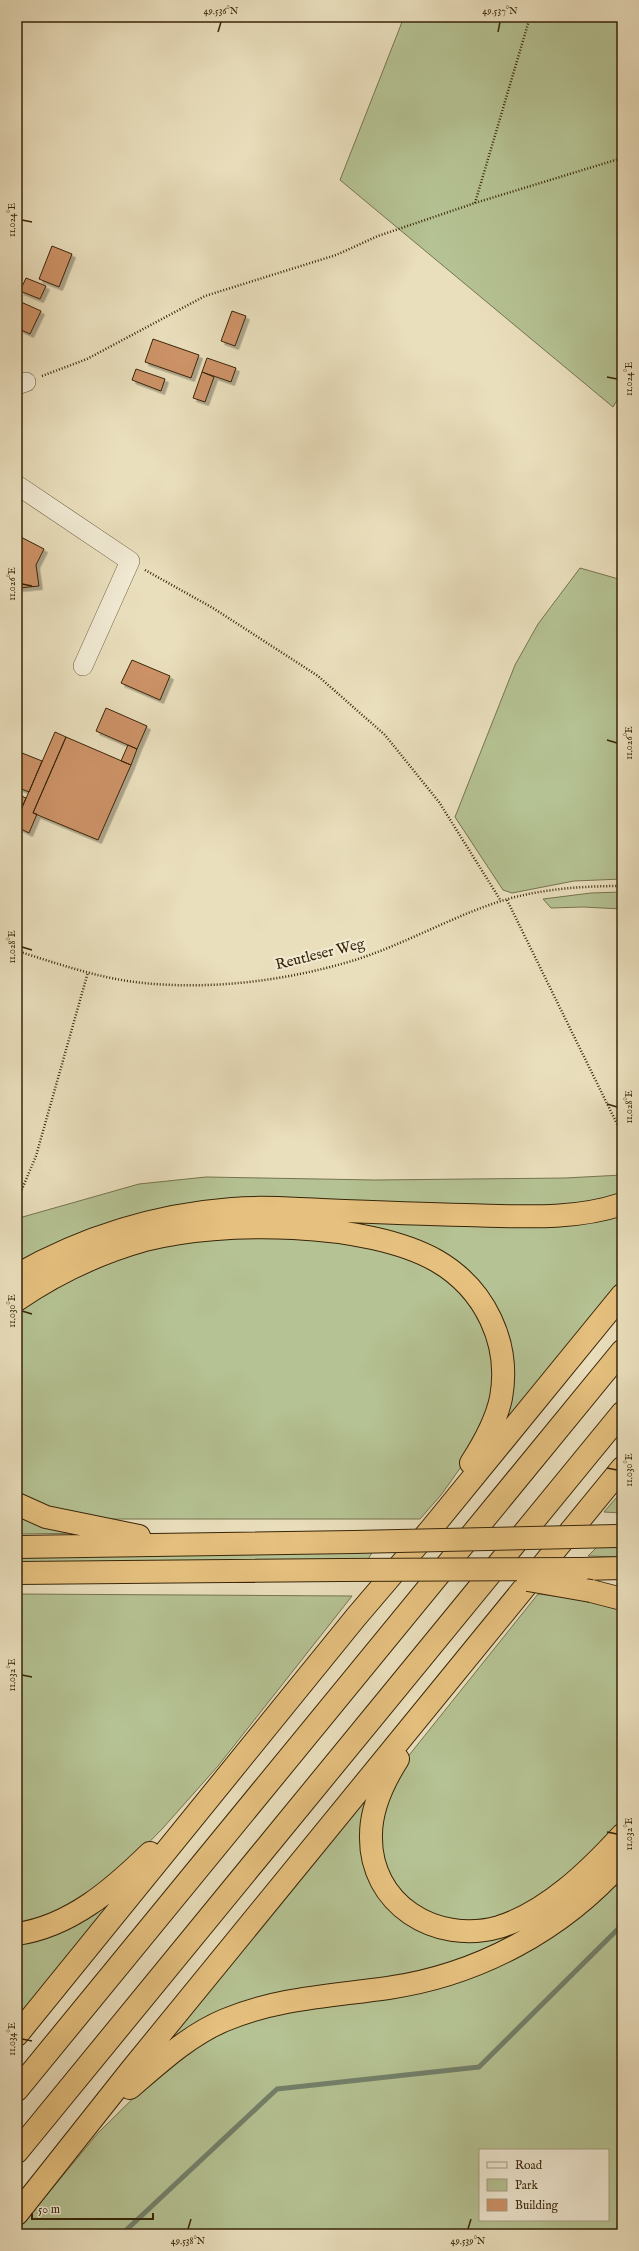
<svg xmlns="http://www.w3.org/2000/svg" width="639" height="2251" font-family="'IM FELL English',serif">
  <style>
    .green { fill: #b5c293; stroke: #76744e; fill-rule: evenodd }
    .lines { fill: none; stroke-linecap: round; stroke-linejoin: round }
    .stream { stroke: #72806a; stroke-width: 5 }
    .building { fill: #ce9368; stroke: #382508; filter: url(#shadow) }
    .minor-casing { stroke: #645435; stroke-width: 20 }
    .highway-casing { stroke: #382508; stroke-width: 24 }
    .path { stroke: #382508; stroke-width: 2.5; stroke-dasharray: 1 2; stroke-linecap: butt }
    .minor { stroke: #f1ead4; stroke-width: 19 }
    .highway { stroke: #e5c07e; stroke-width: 22 }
    .highway-bridge-casing { stroke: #382508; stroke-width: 24; stroke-linecap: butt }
    .highway-bridge { stroke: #e5c07e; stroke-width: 22 }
    .ticks { fill: none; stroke: #382508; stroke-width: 1.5 }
    .labels { text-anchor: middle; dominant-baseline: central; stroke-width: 4; stroke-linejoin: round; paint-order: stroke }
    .street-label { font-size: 15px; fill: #382508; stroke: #f1ead4 }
    .neatline { fill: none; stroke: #382508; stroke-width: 1.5 }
    .ticks-label { font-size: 10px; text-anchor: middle; fill: #382508 }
  </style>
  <defs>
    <filter id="shadow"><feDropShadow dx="3.5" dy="3.5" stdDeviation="0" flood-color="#0004"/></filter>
  </defs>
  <rect width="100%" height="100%" fill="#eadfbd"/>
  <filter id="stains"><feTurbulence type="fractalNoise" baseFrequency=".005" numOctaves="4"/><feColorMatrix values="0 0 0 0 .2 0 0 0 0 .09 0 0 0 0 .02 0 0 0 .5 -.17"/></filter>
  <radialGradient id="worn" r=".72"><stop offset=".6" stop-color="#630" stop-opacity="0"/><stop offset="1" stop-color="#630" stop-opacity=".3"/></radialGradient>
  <path class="green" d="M404,17H622V392L613,407L340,180Z
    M580,568L622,580V879L574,881L512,893L503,890L455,817L515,665L538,624Z
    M622,892V909L583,907L551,908L543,899L591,893Z
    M622,1175V1196L541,1209L322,1201L17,1266V1220L19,1218L139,1184L206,1177L375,1180L565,1178Z
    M622,1211V1285L509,1424L504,1414L509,1363L508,1345L498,1313L490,1299L465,1272L444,1257L419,1245L324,1222L244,1217L191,1222L129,1237L80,1254L43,1272L17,1288V1281L28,1275L98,1242L158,1226L231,1215L525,1223L568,1221Z
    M323,1236L412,1256L459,1286L494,1342V1398L471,1453L441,1495L420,1519H98L39,1507L17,1493V1307L78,1270L187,1239Z
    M622,1491V1513L604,1512Z
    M17,1509L96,1533L17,1534Z
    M598,1546H622V1557L588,1556Z
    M373,1551L367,1561L320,1560L17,1562V1554Z
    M17,1594L352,1596L218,1766L163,1828L114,1878L49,1917L17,1925Z
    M538,1594L622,1604V1824L575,1871L511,1916L457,1926L401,1898L382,1861L380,1823L392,1782L410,1754Z
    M395,1754L376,1787L377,1886L479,1938L622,1843V1854L495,1949L164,2045Z
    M622,1875V2234H17V2231L98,2133L173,2059L243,2019L415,1989ZM480,2150H608V2220H480Z
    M123,1891L17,2022V1940Z"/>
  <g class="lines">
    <path class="stream" d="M122,2234L277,2089L479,2067L622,1925"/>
  </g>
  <path class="building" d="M52,246L72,254L59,287L39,279Z
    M26,278L46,286L40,299L20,291Z
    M21,302L41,311L30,334L17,328V310Z
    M232,311L246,316L235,346L221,341Z
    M153,339L199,355L191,378L145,362Z
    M207,358L236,368L231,382L202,372Z
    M136,369L165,379L161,391L132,380Z
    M202,372L214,377L205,402L193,398Z
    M17,535L44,549L36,565L39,586L19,588Z
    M132,660L170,676L160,700L121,683Z
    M106,708L147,726L137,749L96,731Z
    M55,732L66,737L33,813L37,814L29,833L17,827V819Z
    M66,737L131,765L98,840L33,813Z
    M128,745L137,749L131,765L121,761Z
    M17,751L42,761L29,792L17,787Z
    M17,794L26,798L17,819Z"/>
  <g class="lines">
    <g class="minor-casing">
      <path id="minor" d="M17,385L26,382
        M17,485L130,561L83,666"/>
    </g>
    <g class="highway-casing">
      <path id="highway" d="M17,1275C84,1237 155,1215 232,1209C262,1206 292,1209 322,1210C369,1212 417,1214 465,1215C517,1216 572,1221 622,1204
        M17,1300C56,1273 99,1253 145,1240C221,1220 367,1221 437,1261C485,1289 511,1343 501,1398C496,1422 484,1443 471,1463
        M17,1504L46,1517L139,1536
        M17,1547L354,1542
        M582,1569L622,1568
        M17,1573L341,1570
        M591,1591L622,1599
        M398,1759C384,1781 371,1808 371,1835C369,1904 436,1945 499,1927C547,1912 589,1871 622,1835
        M17,1934C71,1926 113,1889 150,1853
        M17,2035L356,1617L431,1529L622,1295
        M130,2088C159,2063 189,2035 225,2020C277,1998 332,1996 388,1988C478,1975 562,1930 622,1862
        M17,2090L622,1351
        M17,2152L622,1413
        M17,2214L131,2070L622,1468"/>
    </g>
    <path class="path" d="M475,203L530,17
      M42,376L87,359L205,296L336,255L378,236L475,203L622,158
      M145,570L213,608L318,676L385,735L439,802L501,901
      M507,900L622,1134
      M17,951C56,963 95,977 135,982C208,991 286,981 355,960C405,944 451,917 501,901C540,889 581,886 622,886
      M17,1201L36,1156L88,972"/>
    <use href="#minor" class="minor"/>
    <use href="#highway" class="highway"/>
    <g class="highway-bridge-casing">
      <path id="highway-bridge" d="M354,1542L617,1536
        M341,1570L582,1569
        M528,1580L591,1591"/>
    </g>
    <use href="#highway-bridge" class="highway-bridge"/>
  </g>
  <path class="ticks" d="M218,32L221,22M498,32L500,22M22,220L32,222M607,377L617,379M22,584L32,586M607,740L617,743M22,947L32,950M607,1104L617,1107M22,1311L32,1314M607,1468L617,1470M22,1675L32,1677M607,1832L617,1834M22,2039L32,2041M188,2229L191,2219M468,2229L471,2219"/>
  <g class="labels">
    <g class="street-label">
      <text transform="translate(320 954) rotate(-14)">Reutleser Weg</text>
    </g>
  </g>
  <rect width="639" height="2251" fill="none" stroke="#eadfbd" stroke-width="44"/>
  <rect x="479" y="2149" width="130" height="72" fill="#f1ead4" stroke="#a79b82"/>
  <rect x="487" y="2162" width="20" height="6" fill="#f1ead4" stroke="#a79b82"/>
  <text x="515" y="2169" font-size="12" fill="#382508">Road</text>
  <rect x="487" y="2179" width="20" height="12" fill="#b5c293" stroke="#a79b82"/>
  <text x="515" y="2189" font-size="12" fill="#382508">Park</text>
  <rect x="487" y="2199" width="20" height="12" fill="#ce9368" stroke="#a79b82"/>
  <text x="515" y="2209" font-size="12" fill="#382508">Building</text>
  <path d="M32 2213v6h121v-6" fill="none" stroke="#382508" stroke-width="2"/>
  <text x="38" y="2213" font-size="12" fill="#382508" stroke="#f1ead4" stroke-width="3" paint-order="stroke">50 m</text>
  <rect x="22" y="22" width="595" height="2207" class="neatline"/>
  <g class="ticks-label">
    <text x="221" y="14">49.536°N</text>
    <text x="500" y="14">49.537°N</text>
    <text transform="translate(11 220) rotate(-90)" y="4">11.024°E</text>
    <text transform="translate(628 379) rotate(-90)" y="4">11.024°E</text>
    <text transform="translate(11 584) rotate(-90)" y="4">11.026°E</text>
    <text transform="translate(628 743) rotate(-90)" y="4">11.026°E</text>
    <text transform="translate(11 947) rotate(-90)" y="4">11.028°E</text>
    <text transform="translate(628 1107) rotate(-90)" y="4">11.028°E</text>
    <text transform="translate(11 1311) rotate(-90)" y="4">11.030°E</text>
    <text transform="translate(628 1470) rotate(-90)" y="4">11.030°E</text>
    <text transform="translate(11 1675) rotate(-90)" y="4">11.032°E</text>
    <text transform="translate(628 1834) rotate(-90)" y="4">11.032°E</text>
    <text transform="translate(11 2039) rotate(-90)" y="4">11.034°E</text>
    <text x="188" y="2244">49.538°N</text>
    <text x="468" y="2244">49.539°N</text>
  </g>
  <rect width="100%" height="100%" filter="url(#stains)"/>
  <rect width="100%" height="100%" fill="url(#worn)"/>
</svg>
